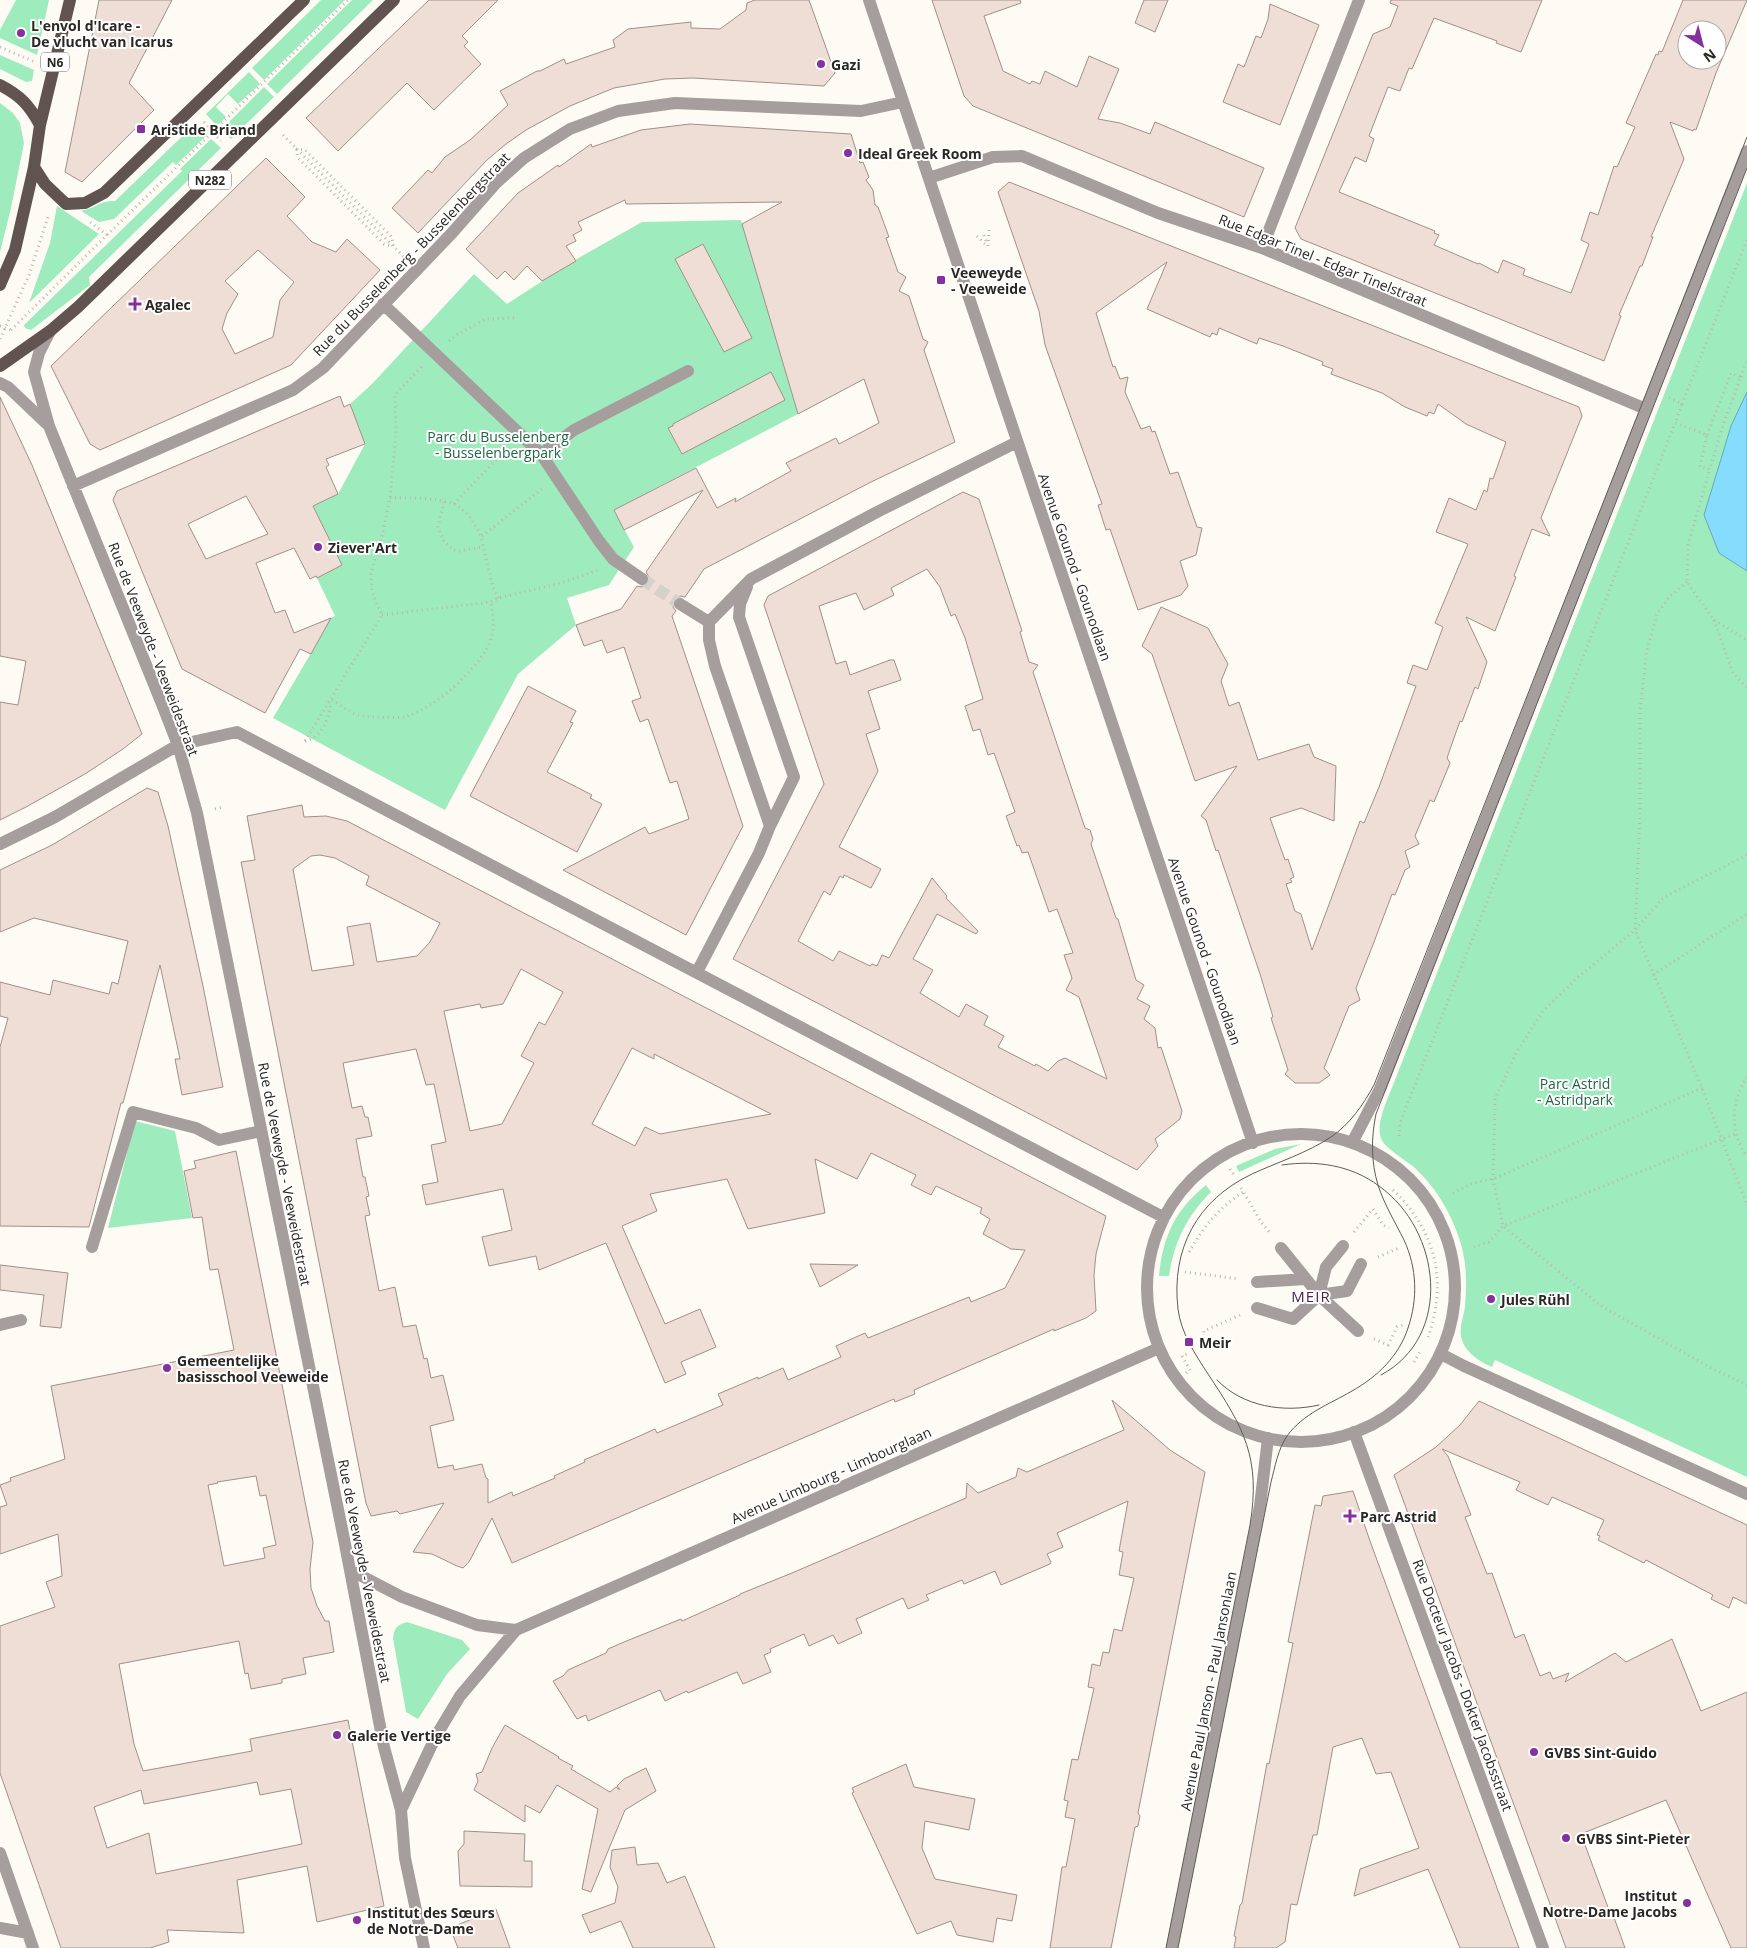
<svg xmlns="http://www.w3.org/2000/svg" width="1747" height="1948" font-family="'Open Sans',sans-serif">
  <style>
    .green { fill: #9eebbe }
    .water { fill: #86dcfc; stroke: #6ba6bb }
    .building { fill: #efded6; stroke: #a09089; fill-rule: evenodd }
    .lines { fill: none; stroke-linecap: round; stroke-linejoin: round }
    .minor-tunnel { stroke: #d4d1cb; stroke-width: 12; stroke-dasharray: 12 6; stroke-linecap: butt }
    .path { stroke: #bab7b1; stroke-width: 3; stroke-dasharray: 1 4; stroke-linecap: butt }
    .minor { stroke: #a69e9c; stroke-width: 12 }
    .major { stroke: #615350; stroke-width: 12 }
    .tram { stroke: #605d58; stroke-width: 1 }
    .poi-dot { fill: #84309e; stroke: #fff; stroke-width: 2 }
    .labels { text-anchor: middle; dominant-baseline: central; stroke-width: 4; stroke-linejoin: round; paint-order: stroke }
    .shield { fill: #fff; stroke: #6b6865; stroke-width: 1 }
    .shield-label { font-size: 12px; font-weight: bold; fill: #2b2823 }
    .poi-label { font-size: 14px; font-weight: bold; fill: #2b2823; stroke: #fff; text-anchor: start }
    .street-label { font-size: 14px; fill: #2b2823; stroke: #fff }
    .park-label { font-size: 14px; fill: #216543; stroke: #fff }
    .neighbourhood-label { font-size: 15px; letter-spacing: 1px; fill: #4b2358; stroke: #fff }
  </style>
  <rect width="100%" height="100%" fill="#fefbf5"/>
  <path class="green" d="M16,0H49L37,55L0,38V30Z
    M321,0H345L264,80L252,68Z
    M352,0H373L277,94L267,84Z
    M0,55L34,70L32,81L26,82L0,69Z
    M249,72L260,84L238,104L228,94L216,107L226,117L217,126L206,114Z
    M264,87L274,97L231,139L221,130Z
    M0,103L13,113L20,123L24,143L11,208L0,252Z
    M196,123L207,135L176,165L173,162L114,219L99,222L81,211C96,208 100,200 115,201Z
    M211,139L221,148L89,277L90,285L31,330L25,328L24,325L182,171L180,169Z
    M1747,183V1477L1495,1360L1492,1367C1480,1362 1466,1353 1462,1340C1458,1329 1464,1317 1465,1306C1467,1283 1467,1261 1459,1238C1450,1211 1436,1188 1415,1168C1407,1161 1384,1148 1381,1138C1375,1123 1390,1094 1395,1080Z
    M57,206L99,234L29,303L50,243Z
    M741,220L798,414L614,510L634,547L609,585L567,598L576,625L518,674L445,810L273,718L325,629L316,624L335,616L317,578L342,565L313,506L338,494L365,444L350,404L372,384L474,274L507,304L575,260L642,222Z
    M135,1121L175,1131L192,1218L108,1228Z
    M1301,1144L1239,1172L1236,1166L1275,1149Z
    M1206,1185L1211,1192C1187,1216 1174,1242 1169,1276H1159C1163,1237 1174,1211 1206,1185Z
    M407,1622L462,1640L470,1649L447,1674L418,1719L406,1712L393,1638C394,1628 397,1625 407,1622Z"/>
  <path class="water" d="M1747,392V571L1719,553L1704,515L1731,426Z"/>
  <path class="building" d="M99,0H172L129,83L154,110L82,182L65,172Z
    M429,0H498L462,36L468,42L464,46L481,64L434,110L407,83L338,151L306,118Z
    M755,0H809L835,73L824,86L693,78L665,79L614,88L570,106L526,130L506,144L487,160L418,233L392,208L428,170L432,173L445,157L470,140L508,105L500,91L537,71H540L564,59L566,64L615,47L613,40L628,29L691,22V28L720,29L746,10L747,3Z
    M932,0H1020L1021,3L984,16L1003,71L1030,84L1032,81L1040,84L1045,71L1077,87L1089,56L1119,69L1098,119L1120,123L1150,134L1155,122L1264,168L1244,217L973,106L964,96Z
    M1144,0H1168L1155,32L1135,23Z
    M1391,0H1542L1521,52L1496,43L1497,41L1434,18L1412,69L1409,68L1400,91L1388,87L1369,136L1374,139L1366,162L1355,157L1339,192L1435,231L1434,233L1439,235L1434,245L1478,264L1479,263L1498,273L1503,260L1525,269L1523,275L1571,293L1589,244L1581,240L1590,212L1598,215L1614,166L1617,167L1635,127L1626,123L1656,54L1658,55L1659,51L1662,52L1683,0H1747L1716,73L1696,130L1694,129L1693,131L1670,122L1684,159L1651,237H1653L1642,266H1640L1619,315L1621,316L1604,361L1301,239L1295,228L1373,34L1390,27L1398,6L1390,3ZM1687,30H1717V60H1687Z
    M1270,4L1319,25L1280,125L1223,102L1238,64L1244,67L1256,36L1261,38L1268,19Z
    M690,124L851,134L860,163L863,162L869,177L866,180L873,190L875,205L878,207L889,237L886,238L898,272L906,277L899,291L909,296L923,339L928,342L924,350L955,442L871,482L704,569L685,597L680,596L673,600V607L676,611L672,616L743,826L686,935L563,870L645,827L649,834L689,819L677,781L670,783L648,719L640,722L632,701L641,698L624,647L607,653L602,640L584,646L576,625L621,609L637,586L642,587L648,584L650,579L646,572L703,490L624,530L614,510L696,468L717,508L736,498L735,502L791,471L786,463L836,438L839,444L879,423L864,379L798,414L742,224L782,202L626,204L625,200L578,222L582,230L573,235L576,241L566,246L576,261L542,281L527,266L514,280L505,271L497,279L466,249L518,193L558,165L559,167L591,144L592,147L641,130Z
    M266,158L305,197L287,216L312,242L336,252L347,239L380,270L291,365L100,450L90,444L51,366ZM258,250L294,282L280,300L273,337L235,354L222,329L227,313L238,294L225,281Z
    M1009,182L1579,407L1582,416L1541,518L1550,536L1532,529L1514,576L1516,577L1495,631L1466,617L1487,662L1478,689L1475,687L1462,722L1460,721L1447,758L1450,763L1434,802L1430,800L1415,836L1419,844L1405,851L1410,867L1405,870L1395,895L1392,894L1374,942L1356,988L1360,1000L1349,1006L1324,1068L1330,1075L1319,1083H1295L1285,1074L1288,1070L1271,1018L1273,1017L1260,974L1218,850L1216,851L1206,820L1201,816L1237,766L1195,781L1152,654L1142,646L1161,607L1208,628L1228,664L1221,681L1229,706L1239,702L1258,760L1309,744L1314,757L1336,766L1334,821L1301,808L1270,818L1285,860L1288,859L1294,877L1290,879L1292,882L1286,884L1295,911L1301,914L1312,950L1360,821L1364,823L1379,787L1416,686L1407,683L1413,665L1427,670L1443,627L1435,623L1468,544L1436,532L1449,498L1476,510L1484,490L1487,492L1490,478L1493,479L1506,442L1466,424L1438,404L1434,414L1429,412L1427,416L1405,407L1382,393L1331,374L1333,369L1322,365L1323,362L1283,346L1259,338L1257,344L1219,328L1217,335L1212,333L1210,337L1147,309L1167,262L1096,313L1113,367L1115,366L1120,379L1128,377L1125,392L1141,429L1150,426L1152,432L1155,431L1170,474L1178,472L1197,527L1202,528L1196,555L1180,561L1188,586L1181,595L1138,610L1110,529L1106,530L1098,505L1102,504L1045,345L1039,311L998,192Z
    M703,244L752,338L724,352L675,259Z
    M771,372L785,400L682,454L668,428L673,426V424Z
    M340,396L344,407L350,404L365,444L326,459L329,465L326,467L338,494L313,506L342,565L317,578L316,576L310,579L294,548L256,563L275,613L285,610L294,633L331,618L311,654L300,649L265,713L182,669L113,500L117,491ZM246,496L268,534L206,559L188,524Z
    M0,397L32,465L142,734L123,749L85,774L26,807L0,820V702L18,705L26,661L0,656Z
    M963,492L979,499L1022,631L1020,632L1029,662L1038,665L1033,672L1085,828L1090,830L1093,839L1091,844L1116,918L1118,919L1136,980L1144,985L1137,999L1150,1006L1144,1019L1155,1028L1158,1048L1161,1047L1182,1111L1180,1119L1155,1139L1158,1146L1137,1170L733,959L824,784L764,605L768,596ZM927,569L940,587L951,616L955,614L965,638L983,699L965,706L973,731L980,729L988,755L994,753L1015,812L1006,816L1017,846L1019,845L1022,853L1028,852L1049,912L1057,909L1073,953L1064,955L1072,978L1066,990L1079,997L1107,1079L1065,1058L1058,1061L1048,1071L1036,1064L1035,1066L998,1047L1004,1036L984,1025L988,1016L966,1004L959,1017L920,993L933,970L913,959L937,914L976,934L978,931L946,898L947,896L932,878L889,958L882,955L877,966L872,964L870,966L839,951L833,961L798,941L824,891L830,895L840,876L843,878L844,875L871,888L881,869L839,847L878,771L866,734L880,729L868,691L901,680L894,660H890L850,675L846,661L836,664L819,606L856,593L864,610L894,595L891,588Z
    M528,686L576,711L570,722L573,723L547,772L592,795L590,798L602,804L577,852L470,796Z
    M147,788L158,792L168,826L203,986L223,1087L182,1095L175,1059H180L160,965L123,1103H121L89,1227L0,1226V1047L8,1018L0,1016V982L50,995L53,980L109,994L112,982L118,984L128,941L34,918L0,932V870L52,845Z
    M302,805L304,817L326,816L347,821L1106,1216L1096,1254L1094,1275L1096,1311L1086,1318L1054,1331V1329L914,1390L915,1394L895,1402L894,1399L512,1563L492,1518L469,1562L463,1568L457,1566L432,1554L413,1552L444,1503L400,1514L397,1511L371,1516L366,1503L241,862L255,860L247,816ZM320,855L335,858L369,876L366,885L440,923L430,942L417,956L377,962L370,923L347,927L354,965L312,971L293,869L311,856ZM521,969L563,992L545,1025L539,1022L521,1056L534,1063L502,1124L470,1131L444,1011L480,1004L481,1008L503,1004ZM632,1048L654,1059V1054L771,1114L660,1134L645,1127L635,1146L592,1124ZM416,1049L426,1085L434,1084L446,1142L431,1145L438,1182L422,1185L426,1205L503,1189L512,1230L482,1237L489,1266L536,1256L539,1270L606,1243L665,1383L686,1374L681,1362L716,1347L700,1309L665,1324L622,1226L657,1211L650,1194L727,1179L748,1229L825,1213L815,1159L857,1179L871,1153L916,1175L911,1185L931,1195L936,1186L982,1208L980,1213L990,1219L983,1234L1011,1249L1025,1250L1005,1288L971,1302L969,1297L868,1338L865,1333L836,1346L841,1357L788,1380L783,1368L758,1379V1377L718,1394L723,1405L657,1433L655,1429L635,1438L584,1460L585,1462L554,1476L555,1478L513,1496L512,1492L488,1503V1479L486,1478L482,1464L454,1470L453,1465L438,1468L430,1426L454,1420L443,1375L431,1378L427,1358L424,1359L416,1325L403,1327L395,1287L379,1291L365,1216L370,1215L366,1197L369,1196L365,1177H363L356,1139L372,1136L368,1117H365L362,1106L352,1108L343,1063Z
    M236,1151L313,1542L310,1569L311,1588L317,1606L325,1621H329L334,1652L303,1658L306,1674L282,1679V1683L251,1689L248,1673L245,1674L239,1641L119,1664L134,1744L143,1771L252,1751L250,1739L348,1720L384,1906L317,1922L307,1866L237,1880L244,1933L167,1930L169,1942L150,1948H61L0,1773V1626L55,1607L46,1582L62,1576L58,1534L0,1554V1507L7,1505L0,1485L11,1481L10,1478L65,1459L51,1386L234,1350L218,1269L210,1270L202,1217L193,1218L184,1171L196,1168L194,1161ZM256,1476L260,1496L266,1495L276,1545L263,1548L265,1558L224,1566L208,1485L218,1483L217,1482ZM257,1782L260,1795L291,1789L302,1844L156,1874L149,1833L107,1848L94,1807L141,1790L144,1804Z
    M810,1264L858,1265L820,1287Z
    M0,1265L68,1273L61,1328L40,1326L44,1295L0,1290Z
    M1112,1400L1170,1450L1205,1472L1138,1813L1140,1816L1138,1826L1135,1827L1111,1948H1050L1062,1867H1066L1075,1819L1065,1817L1068,1801L1064,1800L1072,1759L1078,1760L1094,1688L1088,1687L1092,1664L1100,1666L1103,1652L1109,1653L1114,1629L1122,1631L1134,1578L1119,1575L1123,1552L1119,1551L1128,1501L1057,1533L1063,1547L1047,1554L1051,1562L1050,1564L1001,1585L995,1571L964,1584L962,1580L926,1595L929,1600L908,1609L903,1598L856,1619L862,1633L838,1644L833,1635L809,1646L804,1634L770,1649L771,1652L764,1655L771,1672L743,1684L737,1672L688,1693L687,1691L665,1701L660,1690L588,1721L586,1715L577,1719L553,1681L563,1676L568,1670L606,1653L608,1649L624,1642L681,1619L682,1621L740,1595V1594L792,1573L966,1498L967,1483L978,1493L1016,1477L1018,1468L1027,1472L1124,1430Z
    M1479,1401L1747,1525V1604L1733,1597L1729,1608L1711,1599L1713,1595L1646,1560L1644,1563L1598,1540L1600,1536L1597,1535L1604,1520L1552,1497L1548,1505L1516,1490L1520,1482L1442,1449L1448,1456L1471,1515L1465,1517L1487,1574L1492,1573L1515,1638L1524,1634L1540,1676L1550,1672L1553,1679L1569,1673L1565,1682L1615,1653L1626,1662L1672,1639L1701,1711L1747,1692V1948H1731L1666,1800L1581,1834L1609,1910L1611,1909L1625,1948H1566L1394,1475L1436,1447L1460,1425Z
    M1353,1491L1370,1541L1519,1948H1460L1428,1869L1354,1896L1360,1869L1419,1848L1391,1772L1376,1774L1362,1738L1333,1747L1317,1835H1313L1297,1905L1291,1904L1285,1942L1276,1948H1234L1236,1937L1234,1936L1240,1905L1242,1903L1260,1802L1267,1763L1269,1764L1293,1643L1288,1642L1315,1505L1321,1506L1323,1496Z
    M505,1725L559,1757L558,1758L573,1766L571,1769L610,1792L616,1787L620,1790L617,1786L624,1779L646,1768L656,1791L625,1810L591,1892L582,1889L598,1809L557,1785L540,1813L525,1805V1822L474,1790L478,1781L476,1774L482,1772L492,1748Z
    M906,1764L914,1787L975,1799L969,1830L925,1821L922,1848L935,1879L1017,1895L1012,1921L997,1918L993,1942L957,1935L951,1921L917,1934L852,1793L854,1792L852,1788Z
    M464,1831L525,1834L524,1861H532V1887L460,1886L458,1851L464,1844Z
    M635,1847L637,1865L658,1863L667,1883L685,1876L715,1948H633L621,1921L590,1933L582,1915L615,1903L618,1887L610,1867L612,1850Z
    M496,1909L510,1948H458L450,1928Z"/>
  <g class="lines">
    <path class="minor-tunnel" d="M642,579L680,604"/>
    <path class="path" d="M0,47L35,62
      M204,122L221,141
      M283,135L405,258
      M296,149L305,150L392,237L393,246L384,244L298,158Z
      M107,235L348,0
      M984,235L987,244
      M977,236L987,246
      M988,246L989,230
      M0,326L13,331
      M11,330L107,235L90,222
      M0,339L29,275L49,214
      M449,341L456,335L486,319L517,318
      M1741,377L1747,360
      M1669,398L1682,404L1675,423L1707,435L1700,467L1710,469L1688,545L1687,582L1714,620L1747,640
      M1682,404L1747,240
      M1707,435L1731,373L1741,377L1722,428L1710,469
      M390,498C407,497 439,498 454,504C467,510 476,525 481,537
      M444,502L438,527L444,542L454,550L460,551L483,547
      M454,504L508,447
      M1687,582L1670,596L1657,614L1647,650L1640,711V816L1635,930L1702,1088L1747,1205
      M498,598L493,587L481,537L542,489
      M382,615L491,602L498,598L561,583L599,570
      M1714,620L1733,673L1747,688
      M332,700C340,705 349,712 358,715C364,717 399,718 404,717C433,710 485,665 492,636C495,625 492,613 491,602
      M305,741L382,615L372,592L371,573L381,541L390,498L396,433L395,395L422,366
      M305,741C322,738 329,718 331,703
      M215,809L222,807
      M1747,855L1664,897L1635,930L1576,979L1543,1011L1516,1053L1495,1099L1493,1179L1503,1226L1601,1306L1713,1369L1747,1385
      M1653,975L1747,914
      M1747,1077C1731,1101 1729,1133 1747,1156
      M1399,1136L1400,1123L1675,423
      M1230,1169L1234,1175
      M1393,1190C1437,1232 1448,1283 1427,1340
      M1244,1193L1261,1222L1270,1233
      M1453,1193L1473,1183L1493,1179L1702,1088
      M1354,1232L1373,1209L1383,1225L1389,1228
      M1474,1247L1489,1242L1503,1226L1735,1134
      M1189,1252C1204,1226 1218,1209 1243,1192L1241,1188
      M1378,1257L1399,1248
      M1185,1272L1239,1279
      M1374,1339L1388,1345L1397,1327L1403,1325
      M1200,1347L1204,1331L1240,1315
      M1414,1362L1421,1350
      M1186,1373L1190,1370L1182,1356L1187,1354"/>
    <path class="minor" d="M869,0L1253,1143
      M929,178L993,157L1022,156L1158,213L1262,248L1646,409
      M1262,248L1359,0
      M383,304L541,454L599,541L613,559L642,579
      M50,331L39,353L34,372L49,426L162,704L178,745L197,813L344,1539L384,1747L401,1810L405,1858L424,1948
      M0,383L8,387L49,426
      M541,454L574,430L688,371
      M73,486L293,390L323,368L452,233L496,183L524,158L570,129L618,111L675,103L861,111L903,102
      M747,587L740,604L739,617L794,777L770,826
      M680,604L709,622
      M0,844L55,817L178,745L237,732L1163,1217
      M697,972L759,853L770,826L715,666L709,640V622L751,579L879,511L1017,442
      M1147 1288a154 154 0 1 1 308 0a154 154 0 1 1-308 0Z
      M1353,1141L1380,1089L1747,151
      M92,1247L133,1112L196,1128L219,1140L261,1131
      M1281,1248L1319,1295L1347,1291L1361,1264
      M1257,1282L1306,1279
      M1319,1295L1358,1331
      M1257,1308L1293,1319L1319,1295L1326,1267L1343,1246
      M0,1325L21,1320
      M1441,1354L1464,1366L1747,1494
      M1354,1432L1543,1948
      M350,1570L402,1597L477,1625L516,1630
      M401,1810L436,1736L460,1696L516,1630L1159,1348
      M0,1853L33,1948
      M0,1928L28,1933
      M1172,1948L1260,1506L1268,1438"/>
    <path class="major" d="M0,85C21,96 29,105 40,125
      M34,167L45,184L66,204L85,203L104,193L304,0
      M0,285L15,250L34,167L40,125L70,0
      M0,366L50,331L78,307L394,0"/>
    <path class="tram" d="M1282,1165C1316,1160 1351,1165 1379,1186C1441,1230 1454,1336 1381,1375
      M1217,1380C1243,1407 1284,1413 1319,1405
      M1166,1948L1250,1525C1261,1458 1244,1428 1208,1374C1195,1354 1181,1333 1178,1309C1171,1249 1197,1200 1252,1174C1278,1162 1307,1153 1331,1137C1350,1124 1363,1105 1374,1085L1747,137
      M1178,1948L1271,1482C1275,1467 1278,1449 1287,1436C1304,1413 1328,1405 1352,1391C1377,1377 1399,1356 1408,1328C1418,1299 1417,1268 1404,1240C1395,1222 1384,1204 1378,1185C1371,1162 1371,1138 1376,1114L1747,168"/>
  </g>
  <g class="poi-dot">
    <circle cx="21" cy="33" r="5"/>
    <circle cx="821" cy="64" r="5"/>
    <rect x="136" y="124" width="10" height="10" rx="2.5"/>
    <circle cx="848" cy="153" r="5"/>
    <rect x="936" y="275" width="10" height="10" rx="2.5"/>
    <path d="M132.5 296.5h5v5h5v5h-5v5h-5v-5h-5v-5h5z"/>
    <circle cx="318" cy="547" r="5"/>
    <circle cx="1491" cy="1299" r="5"/>
    <rect x="1184" y="1337" width="10" height="10" rx="2.5"/>
    <circle cx="167" cy="1368" r="5"/>
    <path d="M1347.5 1508.5h5v5h5v5h-5v5h-5v-5h-5v-5h5z"/>
    <circle cx="337" cy="1735" r="5"/>
    <circle cx="1534" cy="1752" r="5"/>
    <circle cx="1566" cy="1838" r="5"/>
    <circle cx="1687" cy="1903" r="5"/>
    <circle cx="357" cy="1920" r="5"/>
  </g>
  <g class="labels">
    <g class="shield">
      <rect x="41" y="52.5" width="28" height="19" rx="4"/>
      <rect x="189" y="170.5" width="42" height="19" rx="4"/>
    </g>
    <g class="shield-label">
      <text x="55" y="62">N6</text>
      <text x="210" y="180">N282</text>
    </g>
    <g class="poi-label">
      <text x="31" y="25">L'envol d'Icare -<tspan x="31" dy="16">De vlucht van Icarus</tspan></text>
      <text x="831" y="64">Gazi</text>
      <text x="151" y="129">Aristide Briand</text>
      <text x="858" y="153">Ideal Greek Room</text>
      <text x="951" y="272">Veeweyde<tspan x="951" dy="16">- Veeweide</tspan></text>
      <text x="145" y="304">Agalec</text>
      <text x="328" y="547">Ziever'Art</text>
      <text x="1501" y="1299">Jules Rühl</text>
      <text x="1199" y="1342">Meir</text>
      <text x="177" y="1360">Gemeentelijke<tspan x="177" dy="16">basisschool Veeweide</tspan></text>
      <text x="1360" y="1516">Parc Astrid</text>
      <text x="347" y="1735">Galerie Vertige</text>
      <text x="1544" y="1752">GVBS Sint-Guido</text>
      <text x="1576" y="1838">GVBS Sint-Pieter</text>
      <text x="1677" y="1895" text-anchor="end">Institut<tspan x="1677" dy="16">Notre-Dame Jacobs</tspan></text>
      <text x="367" y="1912">Institut des Sœurs<tspan x="367" dy="16">de Notre-Dame</tspan></text>
    </g>
    <g class="street-label">
      <text transform="translate(411 254) rotate(-46)">Rue du Busselenberg - Busselenbergstraat</text>
      <text transform="translate(1323 260) rotate(22)">Rue Edgar Tinel - Edgar Tinelstraat</text>
      <text transform="translate(1075 567) rotate(71)">Avenue Gounod - Gounodlaan</text>
      <text transform="translate(154 649) rotate(69)">Rue de Veeweyde - Veeweidestraat</text>
      <text transform="translate(1205 951) rotate(71)">Avenue Gounod - Gounodlaan</text>
      <text transform="translate(285 1174) rotate(79)">Rue de Veeweyde - Veeweidestraat</text>
      <text transform="translate(831 1475) rotate(-24)">Avenue Limbourg - Limbourglaan</text>
      <text transform="translate(365 1571) rotate(79)">Rue de Veeweyde - Veeweidestraat</text>
      <text transform="translate(1463 1685) rotate(70)">Rue Docteur Jacobs - Dokter Jacobsstraat</text>
      <text transform="translate(1208 1691) rotate(-79)">Avenue Paul Janson - Paul Jansonlaan</text>
    </g>
    <g class="park-label">
      <text x="498" y="436">Parc du Busselenberg<tspan x="498" dy="16">- Busselenbergpark</tspan></text>
      <text x="1575" y="1083">Parc Astrid<tspan x="1575" dy="16">- Astridpark</tspan></text>
    </g>
    <g class="neighbourhood-label">
      <text x="1311" y="1296">MEIR</text>
    </g>
  </g>
  <g transform="translate(1702 45) rotate(144)"><circle r="24" fill="#ffffff" stroke="#aaa9a7"/>
  <path d="M0-4L9 19L0 12L-9 19Z" fill="#84309e"/>
  <text y="-8" font-size="14" font-weight="bold" text-anchor="middle" fill="#2b2823">N</text>
  </g>
</svg>
